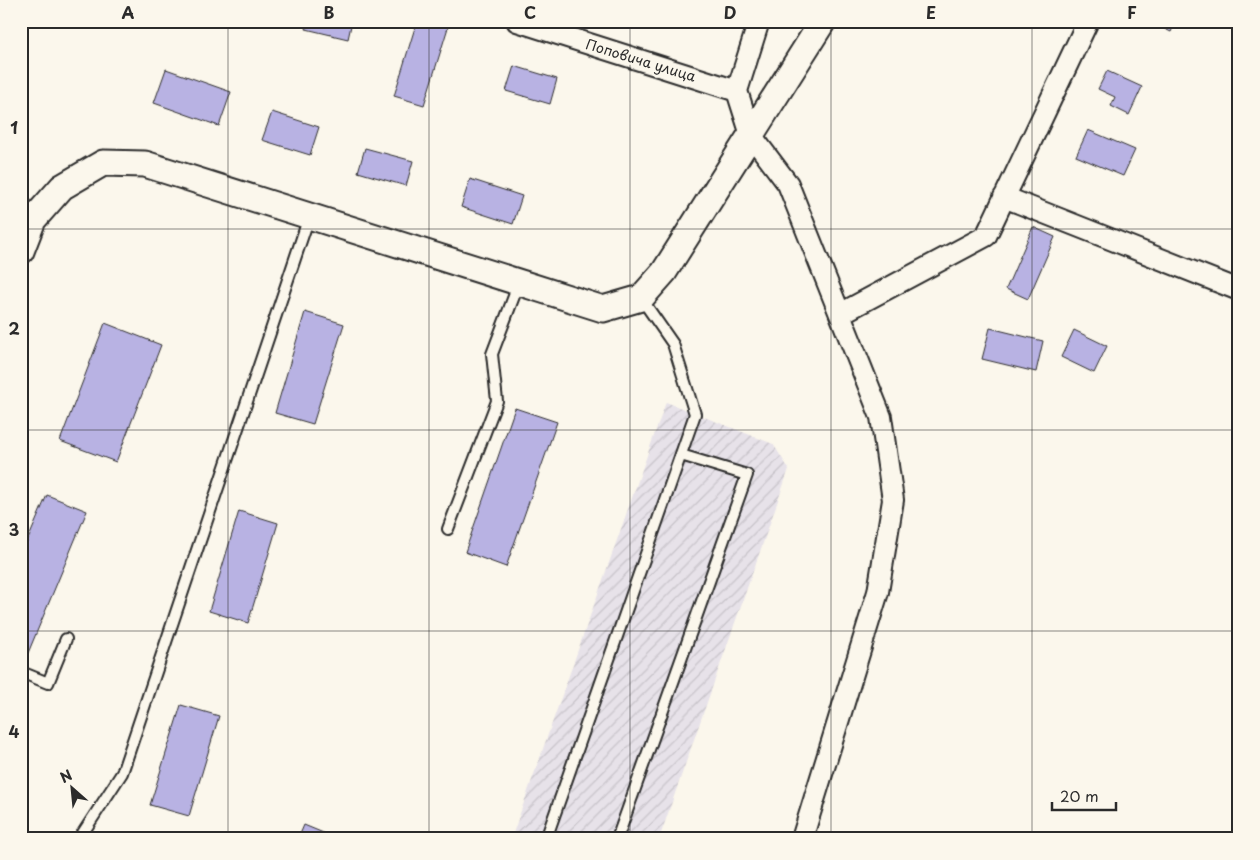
<svg xmlns="http://www.w3.org/2000/svg" width="1260" height="860" font-family="'Playpen Sans',sans-serif">
  <style>
    .industrial { fill: url(#industrial-furrows) }
    .building { fill: #b8b2e3; stroke: #2b2b2b }
    .lines { fill: none; stroke-linecap: round; stroke-linejoin: round }
    .service-casing { stroke: #2b2b2b; stroke-width: 14 }
    .minor-casing { stroke: #2b2b2b; stroke-width: 24 }
    .tertiary-casing { stroke: #2b2b2b; stroke-width: 29 }
    .service { stroke: #fbf7ec; stroke-width: 10 }
    .minor { stroke: #fbf7ec; stroke-width: 20 }
    .tertiary { stroke: #fbf7ec; stroke-width: 25 }
    .grid { fill: none; stroke: #2b2b2b; stroke-width: 1; stroke-opacity: 0.55 }
    .labels { text-anchor: middle; dominant-baseline: central; stroke-width: 4.5; stroke-linejoin: round; paint-order: stroke }
    .street-label { font-size: 14px; fill: #2b2b2b; stroke: #fbf7ec }
    .neatline { fill: none; stroke: #2b2b2b; stroke-width: 2 }
    .grid-label { font-size: 16px; text-anchor: middle; font-weight: bold; fill: #2b2b2b }
  </style>
  <defs>
    <pattern id="industrial-furrows" width="10" height="10" patternUnits="userSpaceOnUse" patternTransform="scale(1.25)"><rect width="10" height="10" fill="#e7e2e9"/><path d="M-1 1l2-2M0 10L10 0M9 11l2-2" fill="none" stroke="#c6c2c8"/></pattern>
  </defs>
  <rect width="100%" height="100%" fill="#fbf7ec"/>
  <filter id="ink" filterUnits="userSpaceOnUse"><feTurbulence type="fractalNoise" baseFrequency=".02" numOctaves="2"/><feDisplacementMap in="SourceGraphic" scale="10" xChannelSelector="R" yChannelSelector="G"/><feConvolveMatrix kernelMatrix="1 2 1 2 8 2 1 2 1" color-interpolation-filters="sRGB"/></filter>
  <g filter="url(#ink)">
    <path class="industrial" d="M666,402L773,444L789,469L659,839H511Z"/>
    <path class="building" d="M308,21H352L348,39L306,29Z
      M417,21H450L424,105L394,96Z
      M619,21H648L646,28Z
      M1149,21H1176L1171,32Z
      M514,66L557,79L550,104L506,91Z
      M166,69L231,92L219,126L154,103Z
      M1107,71L1142,87L1129,115L1111,106L1115,97L1098,89Z
      M272,112L319,127L310,155L262,140Z
      M1088,130L1135,150L1123,176L1076,156Z
      M365,148L413,161L406,186L358,172Z
      M470,179L522,196L513,224L461,207Z
      M1033,227L1055,237L1028,299L1006,289Z
      M305,312L344,324L313,424L275,413Z
      M105,323L161,345L116,462L60,441Z
      M990,328L1043,341L1036,372L982,359Z
      M1074,330L1107,346L1094,373L1061,357Z
      M515,408L557,422L506,567L465,552Z
      M47,495L87,511L28,653L21,650V556Z
      M239,511L278,523L248,623L209,611Z
      M181,705L219,716L189,816L150,805Z
      M304,825L338,839H298Z"/>
    <g class="lines">
      <g class="service-casing">
        <path id="service" d="M448,529L497,401L492,354L519,283
          M21,672L48,683L66,639
          M79,839L122,773L309,217
          M546,839L695,414L673,344L641,298
          M617,839L747,475L681,455"/>
      </g>
      <g class="minor-casing">
        <path id="minor" d="M517,21L737,91
          M759,21L737,91L751,135L788,184L881,417L893,500L878,592L802,839
          M1004,197L1239,290
          M840,314L986,236L1088,21"/>
      </g>
      <g class="tertiary-casing">
        <path id="tertiary" d="M21,251L33,220L62,187L103,163L145,164L603,309L641,298L664,272L823,21"/>
      </g>
      <use href="#service" class="service"/>
      <use href="#minor" class="minor"/>
      <use href="#tertiary" class="tertiary"/>
    </g>
  </g>
  <path class="grid" d="M228,21V839M429,21V839M630,21V839M831,21V839M1032,21V839M21,229H1239M21,430H1239M21,631H1239"/>
  <g class="labels">
    <g class="street-label">
      <text transform="translate(641 60) rotate(17)">Поповича улица</text>
    </g>
  </g>
  <rect width="1260" height="860" fill="none" stroke="#fbf7ec" stroke-width="55"/>
  <g transform="translate(72 788) rotate(333)" stroke="#fbf7ec" stroke-width="4" paint-order="stroke">
  <path d="M0-4L9 19L0 12L-9 19Z" fill="#2b2b2b"/>
  <text y="-8" font-size="14" font-weight="bold" text-anchor="middle" fill="#2b2b2b">N</text>
  </g>
  <path d="M1052 802v8h64v-8" fill="none" stroke="#2b2b2b" stroke-width="2.5"/>
  <text x="1060" y="802" font-size="15" fill="#2b2b2b" stroke="#fbf7ec" stroke-width="4" paint-order="stroke">20 m</text>
  <rect x="28" y="28" width="1204" height="804" class="neatline"/>
  <g class="grid-label">
    <text x="128" y="19">A</text>
    <text x="329" y="19">B</text>
    <text x="530" y="19">C</text>
    <text x="730" y="19">D</text>
    <text x="931" y="19">E</text>
    <text x="1132" y="19">F</text>
    <text x="14" y="134">1</text>
    <text x="14" y="335">2</text>
    <text x="14" y="536">3</text>
    <text x="14" y="738">4</text>
  </g>
</svg>
